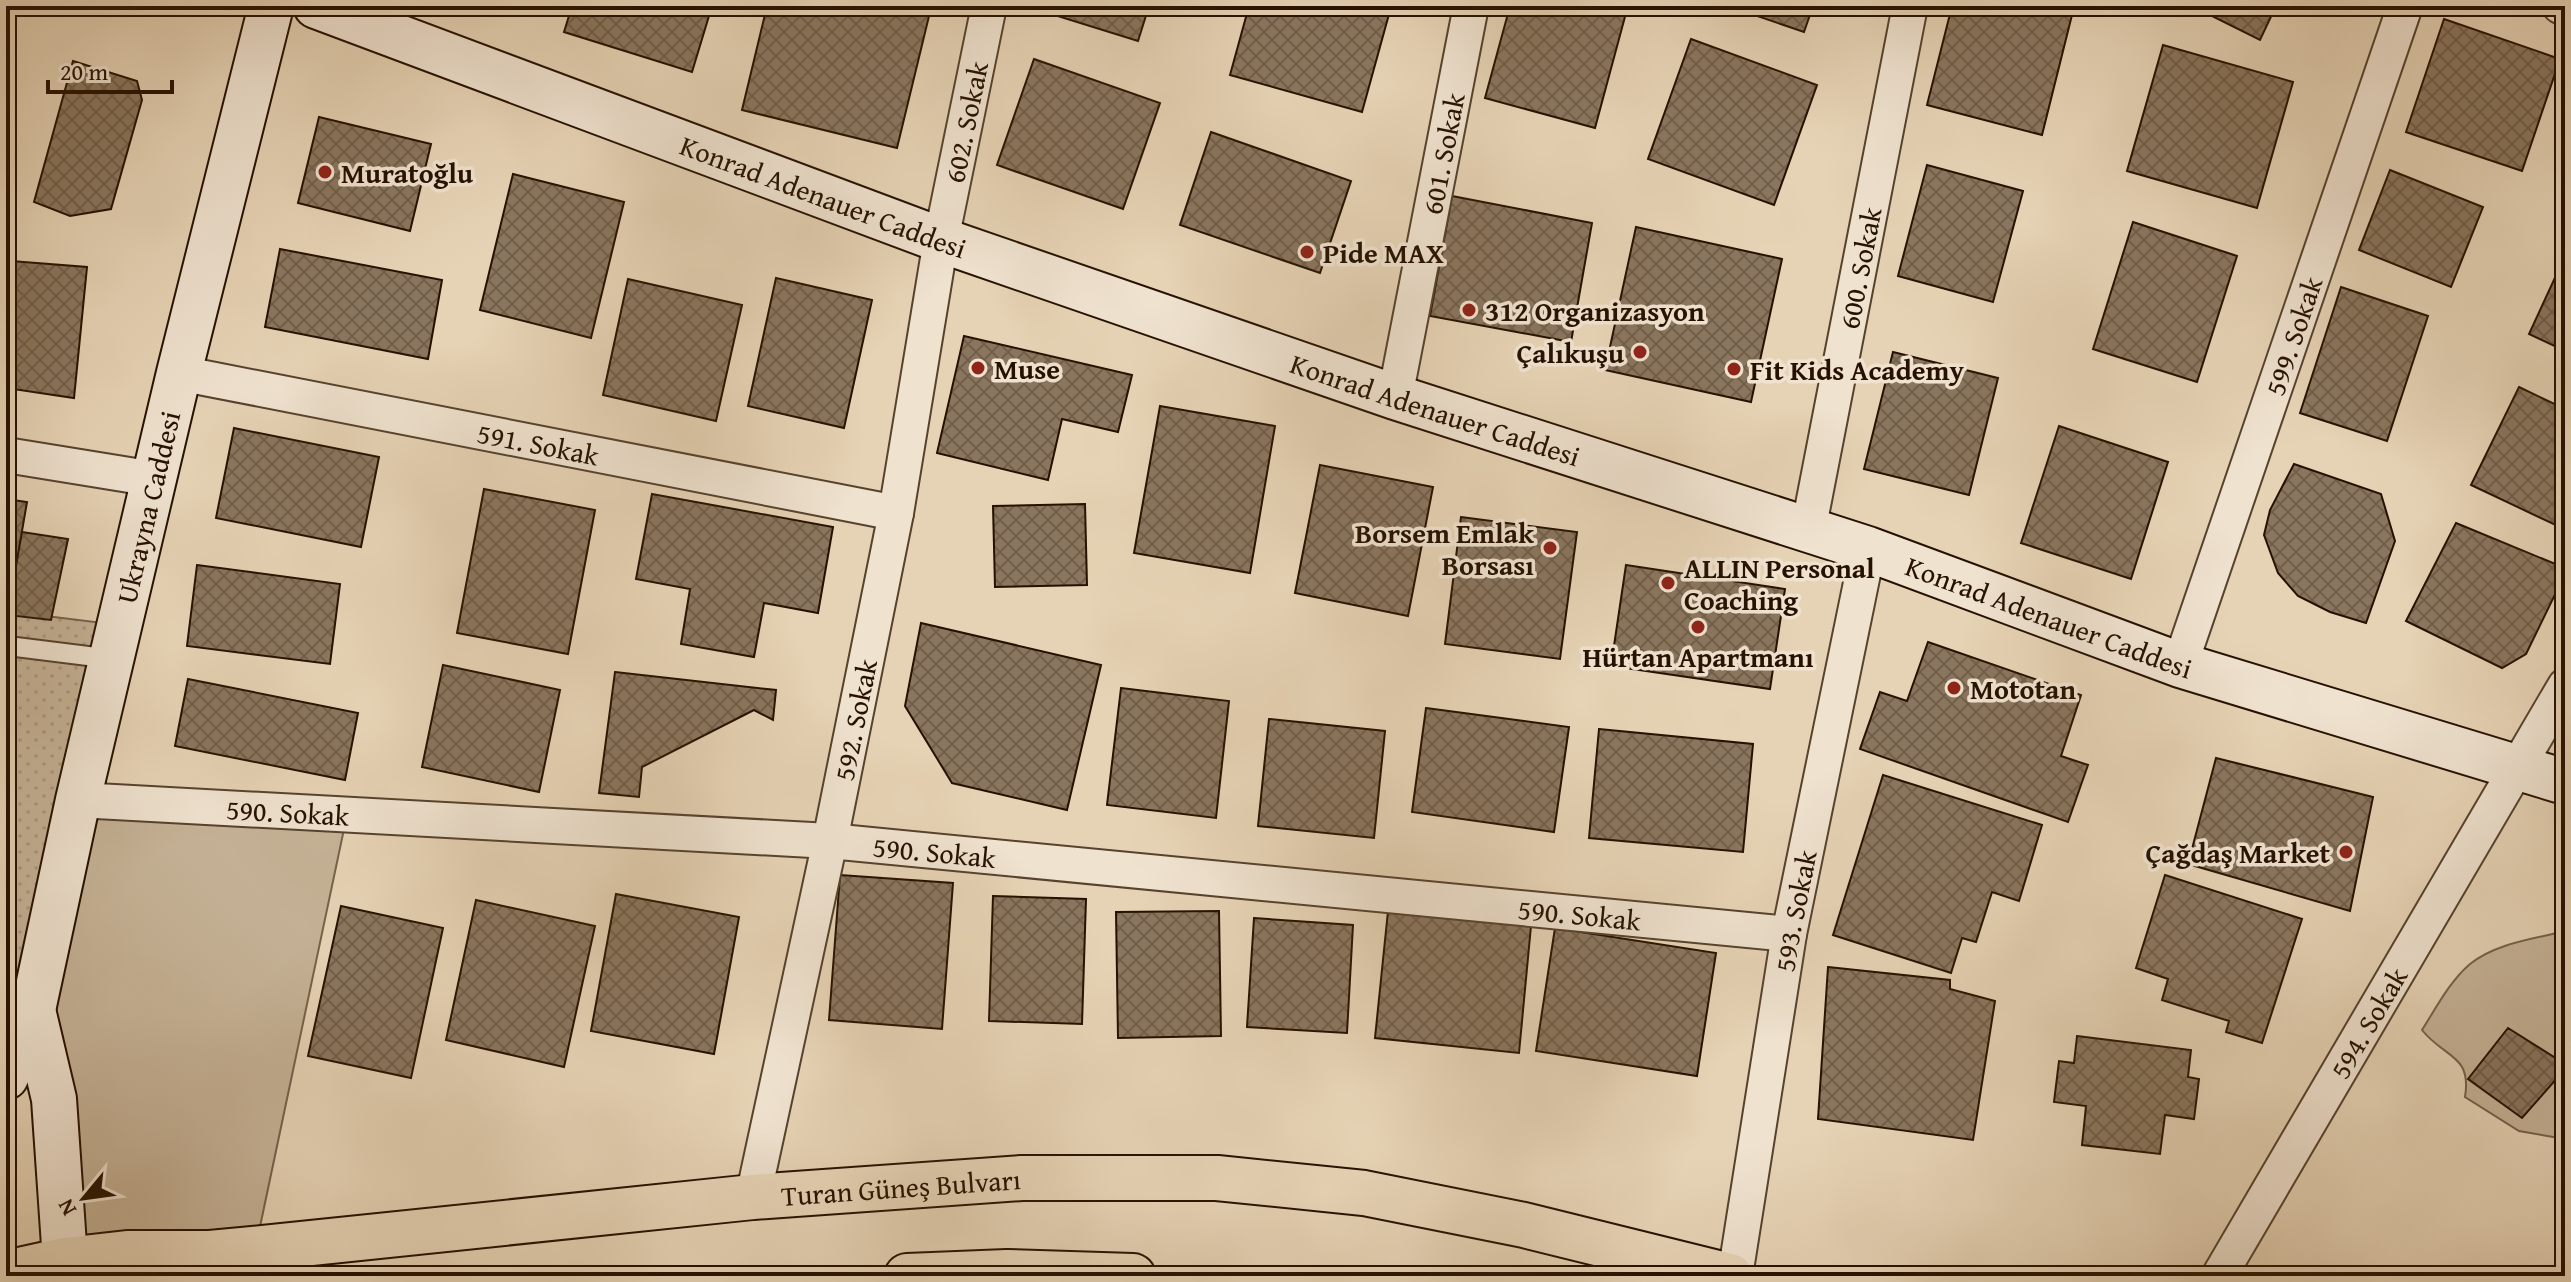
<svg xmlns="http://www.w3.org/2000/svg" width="2571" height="1282" font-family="'Gentium Book Plus',serif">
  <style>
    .green { fill: #c5b296; stroke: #76624b; stroke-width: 2 }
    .garden { fill: url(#garden-dots); stroke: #76624b; stroke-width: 2 }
    .building { fill: url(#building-cross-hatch); stroke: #261100; stroke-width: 2 }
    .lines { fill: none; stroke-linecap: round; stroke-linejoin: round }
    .lane-casing { stroke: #56422d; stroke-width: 22 }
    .street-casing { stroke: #56422d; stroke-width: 38 }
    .secondary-casing { stroke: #261100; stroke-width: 48 }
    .primary-casing { stroke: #261100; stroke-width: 48 }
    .lane { stroke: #efe2cf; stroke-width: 18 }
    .street { stroke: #efe2cf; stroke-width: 34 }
    .secondary { stroke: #efe2cf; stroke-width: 44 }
    .primary { stroke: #e6d3b5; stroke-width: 44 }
    .poi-dot { fill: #8f2418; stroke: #efe2cf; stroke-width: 3 }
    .labels { text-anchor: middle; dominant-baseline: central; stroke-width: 7; stroke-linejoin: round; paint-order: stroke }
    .street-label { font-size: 28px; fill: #261100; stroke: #efe2cf }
    .poi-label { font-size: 28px; font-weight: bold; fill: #261100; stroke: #efe2cf; text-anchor: start }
  </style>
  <defs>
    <pattern id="garden-dots" width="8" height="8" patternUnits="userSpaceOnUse" patternTransform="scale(2)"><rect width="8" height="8" fill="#c5b296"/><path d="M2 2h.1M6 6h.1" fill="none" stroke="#a99880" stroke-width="1.8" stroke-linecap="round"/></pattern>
    <pattern id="building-cross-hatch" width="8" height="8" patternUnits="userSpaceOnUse" patternTransform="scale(2)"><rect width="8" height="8" fill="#8a765e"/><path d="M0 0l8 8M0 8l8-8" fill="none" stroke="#715f4b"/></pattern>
  </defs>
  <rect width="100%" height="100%" fill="#e6d3b5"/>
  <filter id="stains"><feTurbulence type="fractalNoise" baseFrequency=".0025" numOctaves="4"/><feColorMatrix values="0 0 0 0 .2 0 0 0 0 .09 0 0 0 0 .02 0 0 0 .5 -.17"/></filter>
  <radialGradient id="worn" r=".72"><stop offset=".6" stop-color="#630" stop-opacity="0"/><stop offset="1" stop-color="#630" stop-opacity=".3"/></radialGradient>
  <path class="green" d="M78,800L347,815L258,1236L65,1260L33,1010Z
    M2565,931V1139L2519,1131L2465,1097C2472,1054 2444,1058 2422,1030C2436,1008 2450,981 2470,964C2496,943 2534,939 2565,931Z"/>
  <path class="garden" d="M6,611L119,625L6,1077Z"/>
  <path class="building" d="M572,6H712L692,72L564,32Z
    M767,6H905L930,12L897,148L742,110Z
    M1032,6H1149L1138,41L1032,8Z
    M1249,6L1391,7L1362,112L1230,75Z
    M1510,6H1600L1626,13L1595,128L1485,98Z
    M1728,6H1813L1804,32Z
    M1952,6H2038L2072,15L2042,135L1927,105Z
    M2192,6H2276L2260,40Z
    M2444,19L2560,59L2522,171L2406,132Z
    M1691,39L1817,85L1774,205L1648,159Z
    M2163,45L2293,82L2257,208L2127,171Z
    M1034,59L1160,103L1123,209L997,165Z
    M73,61L137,81L142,100L111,209L70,216L34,202Z
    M319,117L431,144L410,231L298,203Z
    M1211,132L1351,181L1320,273L1180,225Z
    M1927,165L2023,191L1993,302L1898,276Z
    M2390,170L2483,207L2451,287L2359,250Z
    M513,174L624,202L591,338L480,310Z
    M1452,196L1592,223L1571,342L1430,316Z
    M2133,222L2237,256L2197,382L2093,349Z
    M1636,227L1782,259L1751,402L1605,370Z
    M280,249L442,280L428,359L265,327Z
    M2565,256V351L2529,334Z
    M11,261L87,267L74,398L6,388V280Z
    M776,278L872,300L844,428L748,406Z
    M628,279L742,305L716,421L603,395Z
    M2341,287L2428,316L2387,441L2300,413Z
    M964,336L1132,375L1118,432L1062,419L1048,480L937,453Z
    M1893,352L1998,378L1969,495L1864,469Z
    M2519,387L2565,409V522L2562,528L2471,485Z
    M1160,406L1275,426L1250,573L1134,553Z
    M2059,426L2168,462L2131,579L2021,543Z
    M234,428L379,457L361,547L216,518Z
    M2294,464L2381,494L2395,541L2366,623L2330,612L2298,596L2278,573L2264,535L2270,510Z
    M1320,465L1433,487L1408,616L1295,593Z
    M484,489L595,510L568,654L457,633Z
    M652,494L833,527L818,613L764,603L754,657L681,644L690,589L636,579Z
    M6,499L27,502L10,601L6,600Z
    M1085,504L1087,585L995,587L993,506Z
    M1461,517L1577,532L1560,659L1445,644Z
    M2456,523L2565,568V574L2526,654L2502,668L2406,621Z
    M22,532L68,539L51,620L7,615Z
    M197,565L340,584L330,664L187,646Z
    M1626,565L1785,589L1770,689L1611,666Z
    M921,623L1101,665L1067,810L952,783L905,706Z
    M1928,642L2081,695L2061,756L2088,765L2068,822L1860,749L1880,692L1907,701Z
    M443,665L560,690L539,792L422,767Z
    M615,672L776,690L773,720L754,710L642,767L639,797L599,793Z
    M188,679L358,713L345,780L175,746Z
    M1121,688L1229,701L1216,818L1107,805Z
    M1426,708L1569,727L1554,832L1412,812Z
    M1269,719L1385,731L1374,838L1258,826Z
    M1599,729L1753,744L1743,852L1589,838Z
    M2216,758L2373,797L2350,911L2188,864Z
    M1883,775L2042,825L2019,901L1992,892L1976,942L1962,938L1951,973L1833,935Z
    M840,875L953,883L942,1029L829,1020Z
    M2165,875L2302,919L2262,1043L2226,1032L2229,1021L2162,1000L2168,979L2136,968Z
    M616,894L739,917L714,1054L591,1031Z
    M993,896L1086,899L1082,1024L989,1021Z
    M476,900L595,926L564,1067L446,1040Z
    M341,906L443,928L411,1078L308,1056Z
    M1219,911L1221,1036L1118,1038L1116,912Z
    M1388,911L1531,926L1519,1053L1375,1038Z
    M1254,918L1353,925L1347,1033L1247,1027Z
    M1555,928L1716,953L1697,1076L1536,1051Z
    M1828,967L1950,980V989L1995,1001L1973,1140L1818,1119Z
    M2508,1028L2565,1064V1069L2522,1118L2468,1079Z
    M2077,1036L2191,1050L2188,1077L2199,1079L2194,1119L2165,1115L2160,1154L2082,1145L2086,1106L2054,1102L2059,1061L2074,1063Z"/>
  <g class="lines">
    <g class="lane-casing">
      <path id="lane" d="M8,646L112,659"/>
    </g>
    <g class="street-casing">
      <g id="street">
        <path d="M2560,6L2565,8"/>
        <path id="s1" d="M179,373L896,513"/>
        <path id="s2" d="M1395,397L1471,6"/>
        <path d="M6,455L154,479"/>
        <path id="s3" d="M1808,531L1910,6"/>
        <path id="s4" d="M2180,665L2405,6"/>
        <path id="s5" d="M78,800L830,841L1789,934"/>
        <path id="s6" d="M753,1197L830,841L896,513L941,240L989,6"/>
        <path id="s7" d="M1735,1276L1789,934L1868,549"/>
        <path id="s8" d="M2219,1276L2565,686"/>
      </g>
    </g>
    <g class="secondary-casing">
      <g id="secondary">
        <path id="s9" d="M316,6L941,240L1395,397L1868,549L2180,665L2565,782"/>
        <path d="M33,1010L54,1099L65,1260"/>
        <path id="s10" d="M6,1077L33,1010L78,800L179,373L271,6"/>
      </g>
    </g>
    <g class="primary-casing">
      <g id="primary">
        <path id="s11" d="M6,1273L65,1260L127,1253H210L263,1248L753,1197L1022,1178H1217L1364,1193L1524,1225L1730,1276"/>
        <path d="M907,1276L1007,1272L1133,1276"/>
      </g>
    </g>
    <use href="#lane" class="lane"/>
    <use href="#street" class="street"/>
    <use href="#secondary" class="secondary"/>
    <use href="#primary" class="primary"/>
  </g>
  <g class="poi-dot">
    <circle cx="325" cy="172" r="8"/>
    <circle cx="1307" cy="252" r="8"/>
    <circle cx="1469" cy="310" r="8"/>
    <circle cx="1640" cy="352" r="8"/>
    <circle cx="978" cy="368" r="8"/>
    <circle cx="1734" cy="369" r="8"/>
    <circle cx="1550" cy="548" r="8"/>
    <circle cx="1668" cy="583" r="8"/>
    <circle cx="1698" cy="627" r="8"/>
    <circle cx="1954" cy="688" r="8"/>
    <circle cx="2346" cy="852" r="8"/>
  </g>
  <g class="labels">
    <g class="street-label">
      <text stroke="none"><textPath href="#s6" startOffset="1096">602. Sokak</textPath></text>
      <text stroke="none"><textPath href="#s2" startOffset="248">601. Sokak</textPath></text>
      <text stroke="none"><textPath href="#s9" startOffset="542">Konrad Adenauer Caddesi</textPath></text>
      <text stroke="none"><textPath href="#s3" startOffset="268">600. Sokak</textPath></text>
      <text stroke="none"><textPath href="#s4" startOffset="348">599. Sokak</textPath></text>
      <text stroke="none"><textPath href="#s9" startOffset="1190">Konrad Adenauer Caddesi</textPath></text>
      <text stroke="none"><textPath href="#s1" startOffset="366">591. Sokak</textPath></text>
      <text stroke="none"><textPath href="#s10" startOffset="588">Ukrayna Caddesi</textPath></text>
      <text stroke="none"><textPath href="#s9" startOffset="1838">Konrad Adenauer Caddesi</textPath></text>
      <text stroke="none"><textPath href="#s6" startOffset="488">592. Sokak</textPath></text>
      <text stroke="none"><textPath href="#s5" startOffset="210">590. Sokak</textPath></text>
      <text stroke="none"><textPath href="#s5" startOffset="858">590. Sokak</textPath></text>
      <text stroke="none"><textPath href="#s7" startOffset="370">593. Sokak</textPath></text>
      <text stroke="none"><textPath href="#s5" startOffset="1506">590. Sokak</textPath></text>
      <text stroke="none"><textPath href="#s8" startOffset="294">594. Sokak</textPath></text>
      <text stroke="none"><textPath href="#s11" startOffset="900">Turan Güneş Bulvarı</textPath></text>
    </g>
    <g class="poi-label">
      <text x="341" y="172">Muratoğlu</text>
      <text x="1323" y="252">Pide MAX</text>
      <text x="1485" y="310">312 Organizasyon</text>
      <text x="1624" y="352" text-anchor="end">Çalıkuşu</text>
      <text x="994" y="368">Muse</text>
      <text x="1750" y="369">Fit Kids Academy</text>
      <text x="1534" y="532" text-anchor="end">Borsem Emlak<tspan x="1534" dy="32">Borsası</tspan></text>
      <text x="1684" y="567">ALLIN Personal<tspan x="1684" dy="32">Coaching</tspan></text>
      <text x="1698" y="656" text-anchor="middle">Hürtan Apartmanı</text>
      <text x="1970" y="688">Mototan</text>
      <text x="2330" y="852" text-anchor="end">Çağdaş Market</text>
    </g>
  </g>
  <rect width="2571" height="1282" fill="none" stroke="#e6d3b5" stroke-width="32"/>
  <rect x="8" y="8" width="2555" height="1266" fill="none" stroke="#261100" stroke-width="4"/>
  <rect x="16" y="16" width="2539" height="1250" fill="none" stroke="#261100" stroke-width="2"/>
  <g transform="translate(84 1198) rotate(241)" stroke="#efe2cf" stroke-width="6" paint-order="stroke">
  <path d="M0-6L14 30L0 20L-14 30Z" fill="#261100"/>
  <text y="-12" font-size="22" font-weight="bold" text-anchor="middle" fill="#261100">N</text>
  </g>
  <path d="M48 80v12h124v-12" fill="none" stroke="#261100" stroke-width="4"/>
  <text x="60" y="80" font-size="24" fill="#261100" stroke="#efe2cf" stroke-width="6" paint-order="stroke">20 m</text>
  <rect width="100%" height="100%" filter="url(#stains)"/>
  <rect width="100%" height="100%" fill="url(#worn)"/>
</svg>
